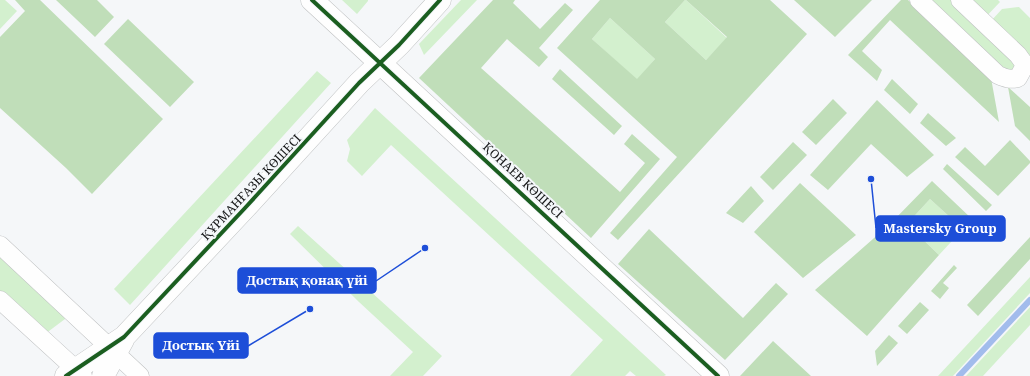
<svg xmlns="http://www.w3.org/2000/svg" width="1030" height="376" font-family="'Noto Serif',serif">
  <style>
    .green { fill: #d3f0ce }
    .forest { fill: #c0deb9; fill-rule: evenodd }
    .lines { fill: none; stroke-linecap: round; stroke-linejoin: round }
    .stream { stroke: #a2bcec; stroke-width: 6 }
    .minor-casing { stroke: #bfc1c2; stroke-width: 19 }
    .tertiary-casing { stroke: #bfc1c2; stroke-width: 23 }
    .minor { stroke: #fefefe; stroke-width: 18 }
    .tertiary { stroke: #fefefe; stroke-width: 22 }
    .cycleway-casing { stroke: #f4f7fa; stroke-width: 6 }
    .cycleway { stroke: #1b5e20; stroke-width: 4 }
    .labels { text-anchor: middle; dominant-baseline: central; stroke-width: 4; stroke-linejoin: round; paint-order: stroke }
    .street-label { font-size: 12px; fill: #161718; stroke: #f4f7fa }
    .leader { fill: none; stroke: #1d4ed8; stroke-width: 1.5 }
    .callout-dot { fill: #1d4ed8; stroke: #f4f7fa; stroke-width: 1.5 }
    .callout { fill: #1d4ed8; stroke: #1d4ed8; stroke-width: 1.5 }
    .callout-label { font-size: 13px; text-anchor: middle; font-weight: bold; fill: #fff }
  </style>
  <rect width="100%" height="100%" fill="#f5f7f9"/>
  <path class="green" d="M0,0H5L17,11L0,29Z
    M342,0H368V1L357,14Z
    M461,0H477L424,55L419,44Z
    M685,0H686L727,38L706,60L665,22Z
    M930,0H951L1015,62V73H1005Z
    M960,0H998L1000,2L982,21Z
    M1019,7L1030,18V57L991,21L1002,9Z
    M610,18L655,59L637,80L592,39Z
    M317,71L331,83L130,305L114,289Z
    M375,108L666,375L664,376H636L630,371L625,376H570L603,340L391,145L362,176L347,161L350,149L347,140Z
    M930,199L963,229L939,255L907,224Z
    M298,226L442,356L423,376H390L413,352L359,302L290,234Z
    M0,245L73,313L41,337L0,300Z
    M1030,277V293L953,376H938Z
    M1030,307V325L983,376H966Z"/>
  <path class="forest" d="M15,0H40L163,119L92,194L66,168L0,108V37L25,11Z
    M56,0H97L114,17L95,37Z
    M493,0H515L513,3L540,29L565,3L573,10L539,48L548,57L539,67L507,39L481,68L620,192L645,163L624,144L632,134L660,159L591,238L419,78Z
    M600,0H685L665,22L706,60L727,37L686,0H770L807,34L618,240L610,233L677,157L557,48ZM610,18L655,59L637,79L592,39Z
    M794,0H872L835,37Z
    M901,0H908L991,78L999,122L890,20L862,51L882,70L877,81L848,55Z
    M128,19L194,82L170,107L104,44Z
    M560,69L622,126L614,135L552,79Z
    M892,79L918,104L910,114L884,90Z
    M1008,87L1030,107V141L1015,126Z
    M833,99L847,113L816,145L802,132Z
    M877,100L934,155L907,177L871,144L828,190L810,175Z
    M928,113L956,138L946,146L920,123Z
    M1010,140L1030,161V163L998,196L955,157L965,147L985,166Z
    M793,142L807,155L773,190L760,177Z
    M947,164L992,205L986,211L943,169Z
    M932,181L972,219L963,229L930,199L907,224L939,255L867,336L815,290L890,224Z
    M800,183L856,235L803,278L754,232Z
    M751,186L764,201L743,223L726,213Z
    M649,229L743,318L776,283L788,294L725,360L618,264Z
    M1030,237V259L978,316L967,305Z
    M954,265L957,268L943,283L949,288L940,299L931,291Z
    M920,302L929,310L907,334L898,326Z
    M889,335L898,343L877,366L875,351Z
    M773,341L811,376H740Z"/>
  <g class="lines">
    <path class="stream" d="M959,376L1030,300"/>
    <g class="minor-casing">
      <path id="minor" d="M919,0L998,75C1005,78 1010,80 1018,78L1024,67L1023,62L1018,55L960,0
        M0,245L140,376
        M0,300L83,376"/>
    </g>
    <g class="tertiary-casing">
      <path id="tertiary" d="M312,0L718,376
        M66,376L124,337L245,208L359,83L399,45L440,0
        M103,376L123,340"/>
    </g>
    <use href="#minor" class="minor"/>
    <use href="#tertiary" class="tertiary"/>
    <g class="cycleway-casing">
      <path id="cycleway" d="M312,0L718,376
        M66,376L124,337L245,208L359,83L399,45L440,0"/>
    </g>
    <use href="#cycleway" class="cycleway"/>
  </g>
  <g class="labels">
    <g class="street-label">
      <text transform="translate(523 180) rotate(43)">ҚОНАЕВ КӨШЕСІ</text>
      <text transform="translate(251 187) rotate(-47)">ҚҰРМАНҒАЗЫ КӨШЕСІ</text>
    </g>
  </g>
  <path class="leader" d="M871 179L876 228M425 248L376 281M310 309L248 346"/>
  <g class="callout-dot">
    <circle cx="871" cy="179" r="4"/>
    <circle cx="425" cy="248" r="4"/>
    <circle cx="310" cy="309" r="4"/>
  </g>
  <g class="callout">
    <rect x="876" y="216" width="129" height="25" rx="4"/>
    <rect x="238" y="268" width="138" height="25" rx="4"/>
    <rect x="154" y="333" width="94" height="25" rx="4"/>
  </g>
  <g class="callout-label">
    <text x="940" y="233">Mastersky Group</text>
    <text x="307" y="285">Достық қонақ үйі</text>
    <text x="201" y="350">Достық Үйі</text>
  </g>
</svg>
